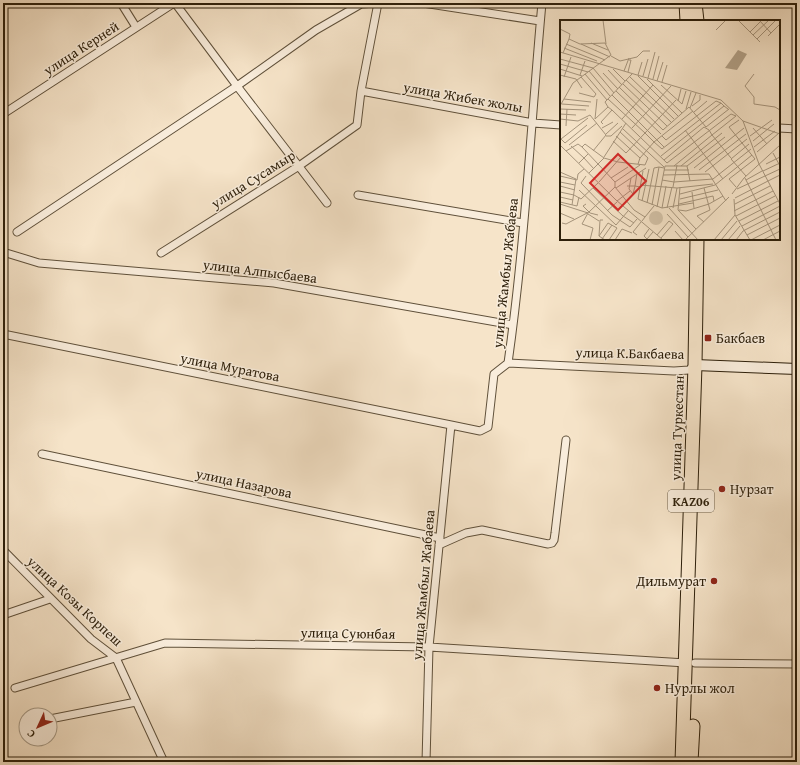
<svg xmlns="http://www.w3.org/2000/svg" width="800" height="765" font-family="'Gentium Book Plus',serif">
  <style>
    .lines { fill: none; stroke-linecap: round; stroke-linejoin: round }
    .street-casing { stroke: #5f503a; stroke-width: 9 }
    .secondary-casing { stroke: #2d1f0a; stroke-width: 12 }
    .highway-casing { stroke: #2d1f0a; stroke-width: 15 }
    .street { stroke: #f9eddc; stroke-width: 7 }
    .secondary { stroke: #f9eddc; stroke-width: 10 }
    .highway { stroke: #f6e4c9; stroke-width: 13 }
    .poi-dot { fill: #8f2418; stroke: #f9eddc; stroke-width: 1.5 }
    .labels { text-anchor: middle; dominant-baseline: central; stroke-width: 3; stroke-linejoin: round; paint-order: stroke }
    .shield { fill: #f9eddc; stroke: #6a5d49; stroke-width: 1 }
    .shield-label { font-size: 13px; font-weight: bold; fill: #2d1f0a }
    .street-label { font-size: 14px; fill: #2d1f0a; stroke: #f9eddc }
    .poi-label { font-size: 14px; fill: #2d1f0a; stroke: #f9eddc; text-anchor: start }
    .inset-road { fill: none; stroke: #a6957d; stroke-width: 1 }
    .view { fill: #d62828; fill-opacity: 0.15; stroke: #d62828; stroke-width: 2 }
    .inset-edge { fill: none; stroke: #2d1f0a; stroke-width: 2 }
  </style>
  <rect width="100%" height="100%" fill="#f6e4c9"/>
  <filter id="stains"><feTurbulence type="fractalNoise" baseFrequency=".005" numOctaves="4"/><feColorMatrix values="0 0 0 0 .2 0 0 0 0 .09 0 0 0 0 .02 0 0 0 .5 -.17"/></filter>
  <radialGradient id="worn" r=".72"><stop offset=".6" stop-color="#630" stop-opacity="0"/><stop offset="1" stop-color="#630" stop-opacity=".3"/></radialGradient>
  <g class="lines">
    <g class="street-casing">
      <path id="street" d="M121,3L136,27
        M423,3L540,21
        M361,91L533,123L561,125
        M3,114L174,3
        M779,128L797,129
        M358,195L523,223
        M327,203L237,86L316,30L361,4L376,3
        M17,232L237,86L175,3
        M3,252L39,263L274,283L513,325
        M161,253L299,166L357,125L361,91L378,3
        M3,334L451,425
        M508,363L674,371L689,370L694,365
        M42,454L440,538
        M439,545L466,533L482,530L548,544L552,543L554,540L555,533L566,440
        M3,550L91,639L116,658L164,762
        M3,615L50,599
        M695,663L797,664
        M15,688L165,643L429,647L686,663
        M50,719L136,702
        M426,762L429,647L451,425L480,431L488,427L494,374L508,363C525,244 531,123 542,3"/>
    </g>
    <g class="secondary-casing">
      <path id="secondary" d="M695,365L797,369"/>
    </g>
    <g class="highway-casing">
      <path id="highway" d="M686,3L687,21
        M695,3L697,21
        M682,762L695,365L697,239
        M691,762L693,726"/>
    </g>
    <use href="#street" class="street"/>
    <use href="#secondary" class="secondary"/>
    <use href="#highway" class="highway"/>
  </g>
  <g class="poi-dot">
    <rect x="704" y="334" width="8" height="8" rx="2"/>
    <circle cx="722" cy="489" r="4"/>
    <circle cx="714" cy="581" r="4"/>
    <circle cx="657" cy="688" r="4"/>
  </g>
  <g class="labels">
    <rect class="shield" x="668" y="490" width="46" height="22" rx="3"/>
    <g class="shield-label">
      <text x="691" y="501">KАZ06</text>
    </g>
    <g class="street-label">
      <text transform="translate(81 48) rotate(-33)">улица Керней</text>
      <text transform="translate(463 97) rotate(10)">улица Жибек жолы</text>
      <text transform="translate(253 179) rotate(-32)">улица Сусамыр</text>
      <text transform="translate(260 271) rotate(7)">улица Алпысбаева</text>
      <text transform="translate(505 273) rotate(-84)">улица Жамбыл Жабаева</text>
      <text transform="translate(630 353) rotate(1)">улица К.Бакбаева</text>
      <text transform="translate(230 367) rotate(11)">улица Муратова</text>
      <text transform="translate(677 428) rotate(-88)">улица Туркестан</text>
      <text transform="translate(244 483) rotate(12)">улица Назарова</text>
      <text transform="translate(423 585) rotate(-85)">улица Жамбыл Жабаева</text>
      <text transform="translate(75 601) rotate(43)">улица Козы Корпеш</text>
      <text transform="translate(348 633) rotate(1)">улица Суюнбая</text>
    </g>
    <g class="poi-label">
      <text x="716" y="338">Бакбаев</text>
      <text x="730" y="489">Нурзат</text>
      <text x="706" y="581" text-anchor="end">Дильмурат</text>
      <text x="665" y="688">Нурлы жол</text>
    </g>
  </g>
  <g transform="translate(560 20)">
    <rect width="220" height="220" fill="#f6e4c9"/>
    <path d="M89 198a7 7 0 1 1 14 0a7 7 0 1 1-14 0Z" fill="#d4c3a9"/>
    <path d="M178,30L187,34L177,50L165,48Z" fill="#b2a188"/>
    <path class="inset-road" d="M43,0L46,24M178,0L200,22M199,0L211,13M0,9L10,14L9,19M156,10L166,0M190,12L201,1M193,15L209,0M208,16L220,4M197,19L216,0M31,23L48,30M6,24L45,40M21,24L50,37M4,28L37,41M0,32L161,80L183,101L199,144L220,184M51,36L60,41L77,37L83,31H90M0,39L33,48L54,73M0,44L28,52M0,49L22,56M53,49L65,61M48,50L62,65M29,51L50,76M64,51L69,38M68,52L71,40H69M43,53L58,69M25,54L47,80M194,54L185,66L194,77V84L215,87L220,90M0,55L16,59L22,68M20,55L25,41M78,55L82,42M78,56L118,96M83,56L88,39M4,57L11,37M70,57L114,99M88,58L95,32M93,59L99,36M66,60L111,102M97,61L103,42M102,62L107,45M63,64L107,106M93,65L122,93M101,65L122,84L126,71M59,67L103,110M56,71L101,114M19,73L34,77L36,74L21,57M52,75L104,127M4,79L31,82M37,79L35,99L48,87L45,82L72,54M48,79L85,113L66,133L53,121M118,81L121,69M2,84L29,86M0,86L13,63L51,35L45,23L20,24L9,19L3,33M132,86L140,80V75M130,88L136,73M0,89L26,90M126,89L131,72M52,90L107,143M133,91L94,122L102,129L161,83L164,86M134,92L147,81M0,94L16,95M0,99L18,101L30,95L46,115L33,131M62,99L93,65L87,59M183,101L220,114M43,104L41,102L52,90L48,87M6,106L7,89M42,108L53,102M72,108L111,66M193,108L207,124M63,109L104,147M103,110L129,87L146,107L169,89M125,110L163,159M46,114L58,103M46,116H51L62,106M56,116L80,138M102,116L106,120L156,81L161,83M190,116L212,100M193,121L214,104M5,123L1,119L28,98M5,123L27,105M0,125L56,180L103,220M9,125L37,103M11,126L24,138M22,127L25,124L44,138L58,142L85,145L88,138L60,112M194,127L215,111M6,131L18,124L22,127L55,162V167L74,190L85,197L82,201M197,132L219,113M213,133L220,146M101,136L164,86L168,89M44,137L66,103M24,138L34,149M171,138L152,115L176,96M104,140L144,107L149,110L152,115L114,146M19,143L28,134M107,143L171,94L176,96M78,144L80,138L94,122L85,113L116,80M206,144L220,137M105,146H127L130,161M121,146L162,113M127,146L165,117M134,148L184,108M104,150H129M139,150L186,114M83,151L78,179L102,188L133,183M203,151L220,143M0,152L16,159L12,185M145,152L187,119M29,153L44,138M77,153L75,166L80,167M103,155L149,154L166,181M0,156L17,160L18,154L24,149M26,156L21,163L52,195L70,207L77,199M186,156L171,139L189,124M51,158L68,147M71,158L69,169L73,174M185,158L216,220M153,159L191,129M102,160L114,162L153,159M186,160L202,151M208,161L220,155M0,162L15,165M39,162L61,137M55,162L80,145M80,165L117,168L153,164M0,166L15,170M67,166H75L73,174M113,167L117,145M120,167L118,190L136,209M176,167L169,159L195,139L169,107L179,100M33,168L63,196M56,168L86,148M177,169L220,149M19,170L56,205L68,191M0,172L14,175M132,172L134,188M120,174L155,165L192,135M172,174L184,158L220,125M14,175L21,179L38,163M0,177L13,180M175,178L208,161M120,179L158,170M174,179L175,195L190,220M57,181L70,171M82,181L89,149M0,182L17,186L19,177M87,183L94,148L99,147M0,184L28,193L22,204L33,208L30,220M26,184L23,186L30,193L38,195M119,184L153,176L154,181M175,184L210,166M92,185L99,147L104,148M97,187L105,146M102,188L106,166M107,188L112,167M109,188L138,220M113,188L117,168M119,190L126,191L149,184L163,176M47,191L57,182M174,191L213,171M0,193L14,199M28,194L39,201M107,194L128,217M63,196L74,203M176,196L215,176M85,197L94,186M179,201L218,181M144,202L137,196L150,190L144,168M2,203L6,204L29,192L55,167M182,206L220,186M89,209L84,216L87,219L93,212M115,211L123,220M77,215L73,212L81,202M97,215L109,201L113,204L101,218M187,215L220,198M39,216L40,200H43M42,219L52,205M45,220L39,216L48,203L57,208L49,220M55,220L62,209L72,213M125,220L169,177M154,220L175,195M161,220L177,201M168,220L180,206M176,220L183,211L220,192M191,220L220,205M203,220L220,211"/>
    <path class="view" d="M58,134L86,161L58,190L30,163Z"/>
    <rect width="220" height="220" class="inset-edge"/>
  </g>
  <rect width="800" height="765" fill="none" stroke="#f6e4c9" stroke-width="16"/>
  <rect x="4" y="4" width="792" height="757" fill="none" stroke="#2d1f0a" stroke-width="2"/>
  <rect x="8" y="8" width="784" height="749" fill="none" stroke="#2d1f0a"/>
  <g transform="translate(38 727) rotate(226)"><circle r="19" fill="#f9eddc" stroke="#a79b88"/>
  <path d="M0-3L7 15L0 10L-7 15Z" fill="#8f2418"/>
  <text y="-6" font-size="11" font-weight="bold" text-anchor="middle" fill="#2d1f0a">С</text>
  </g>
  <rect width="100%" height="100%" filter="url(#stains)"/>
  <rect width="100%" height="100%" fill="url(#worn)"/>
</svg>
